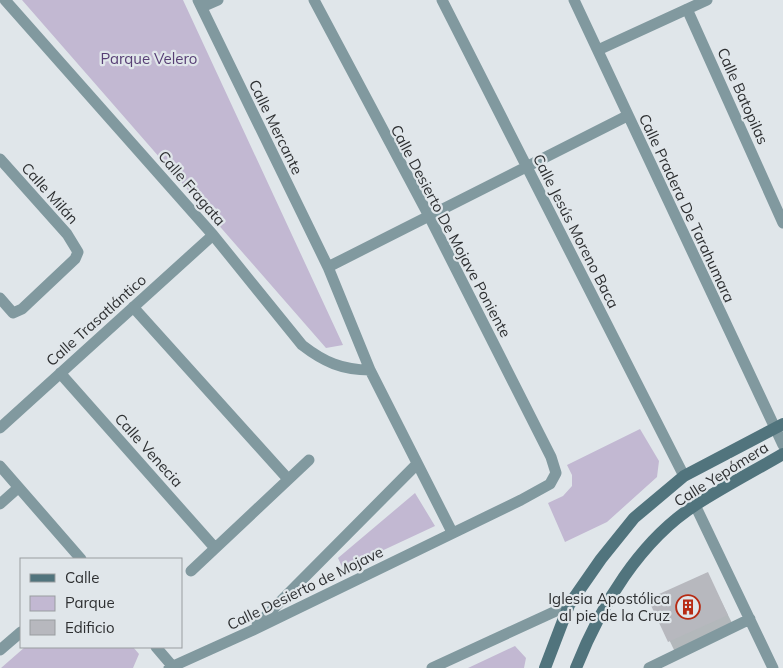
<svg xmlns="http://www.w3.org/2000/svg" width="783" height="668" font-family="Mulish,sans-serif">
  <style>
    .green { fill: #c2b8d2 }
    .shadow { fill: #0003 }
    .building { fill: #b7b8be }
    .lines { fill: none; stroke-linecap: round; stroke-linejoin: round }
    .street { stroke: #81999f; stroke-width: 11 }
    .secondary { stroke: #51747d; stroke-width: 12 }
    .labels { text-anchor: middle; dominant-baseline: central; stroke-width: 4.5; stroke-linejoin: round; paint-order: stroke }
    .park-label { font-size: 15px; fill: #573f75; stroke: #e0e6ea }
    .street-label { font-size: 15px; fill: #2e3032; stroke: #e0e6ea }
    .poi-label { font-size: 15px; fill: #2e3032; stroke: #e0e6ea; text-anchor: end }
  </style>
  <rect width="100%" height="100%" fill="#e0e6ea"/>
  <path class="green" d="M22,0H183L343,345L326,348Z
    M640,429L659,461L657,477L607,522L565,542L548,503L563,496L572,486V475L567,465Z
    M415,493L435,526L343,569L338,558Z
    M515,646L526,658L524,668H468Z
    M25,647H133L139,654L133,668H1Z"/>
  <path class="shadow" d="M707,573L734,627L676,654L650,600Z"/>
  <path class="building" d="M708,572L728,615L668,642L648,599Z"/>
  <g class="lines">
    <path class="street" d="M5,0L213,235L302,345C324,362 342,370 370,370
      M198,0L328,267L370,370L452,532
      M442,0L684,476
      M574,0L783,445
      M202,7L218,0
      M687,9L783,223
      M598,50L707,0
      M0,159L67,234L78,252L75,259L22,309L13,313L0,298
      M328,267L627,116
      M133,307L288,479
      M60,373L215,548
      M0,428L213,235
      M0,466L81,559
      M0,504L18,488
      M695,505L773,668
      M191,571L309,460
      M257,625L416,465
      M156,647L174,668
      M0,650L21,632
      M169,668L251,631L521,500L550,484L556,473L551,457L429,216L314,0
      M432,668L569,605
      M649,668L750,619"/>
    <path class="secondary" d="M545,668L569,605L601,559L634,518L684,476L783,424
      M576,668C600,607 640,540 697,504C725,486 754,471 783,454"/>
  </g>
  <defs>
    <g id="building-ring" transform="scale(1.25)"><circle r="9.5" fill="#e0e6ea" stroke="#b72b14" stroke-width="1.5"/><path d="M-4-6H4V6H1V3H-1V6H-4ZM-2.5-4.3h1.7v1.8h-1.7ZM.8-4.3h1.7v1.8H.8ZM-2.5-1h1.7V.8h-1.7ZM.8-1h1.7V.8H.8Z" fill="#b72b14"/></g>
  </defs>
  <g fill-rule="evenodd">
    <use href="#building-ring" x="688" y="607"/>
  </g>
  <g class="labels">
    <g class="park-label">
      <text x="149" y="58">Parque Velero</text>
    </g>
    <g class="street-label">
      <text transform="translate(743 96) rotate(66)">Calle Batopilas</text>
      <text transform="translate(276 127) rotate(64)">Calle Mercante</text>
      <text transform="translate(192 188) rotate(49)">Calle Fragata</text>
      <text transform="translate(50 193) rotate(48)">Calle Milán</text>
      <text transform="translate(687 208) rotate(65)">Calle Pradera De Tarahumara</text>
      <text transform="translate(451 231) rotate(62)">Calle Desierto De Mojave Poniente</text>
      <text transform="translate(576 231) rotate(63)">Calle Jesús Moreno Baca</text>
      <text transform="translate(96 320) rotate(-42)">Calle Trasatlántico</text>
      <text transform="translate(149 450) rotate(48)">Calle Venecia</text>
      <text transform="translate(721 474) rotate(-32)">Calle Yepómera</text>
      <text transform="translate(305 588) rotate(-26)">Calle Desierto de Mojave</text>
    </g>
    <g class="poi-label">
      <text x="670" y="598">Iglesia Apostólica<tspan x="670" dy="17">al pie de la Cruz</tspan></text>
    </g>
  </g>
  <rect x="20" y="558" width="162" height="90" fill="#e0e6ea" stroke="#999da0"/>
  <rect x="30" y="574" width="25" height="8" fill="#51747d" stroke="#999da0"/>
  <text x="65" y="583" font-size="15" fill="#2e3032">Calle</text>
  <rect x="30" y="596" width="25" height="15" fill="#c2b8d2" stroke="#999da0"/>
  <text x="65" y="608" font-size="15" fill="#2e3032">Parque</text>
  <rect x="30" y="620" width="25" height="15" fill="#b7b8be" stroke="#999da0"/>
  <text x="65" y="633" font-size="15" fill="#2e3032">Edificio</text>
</svg>
